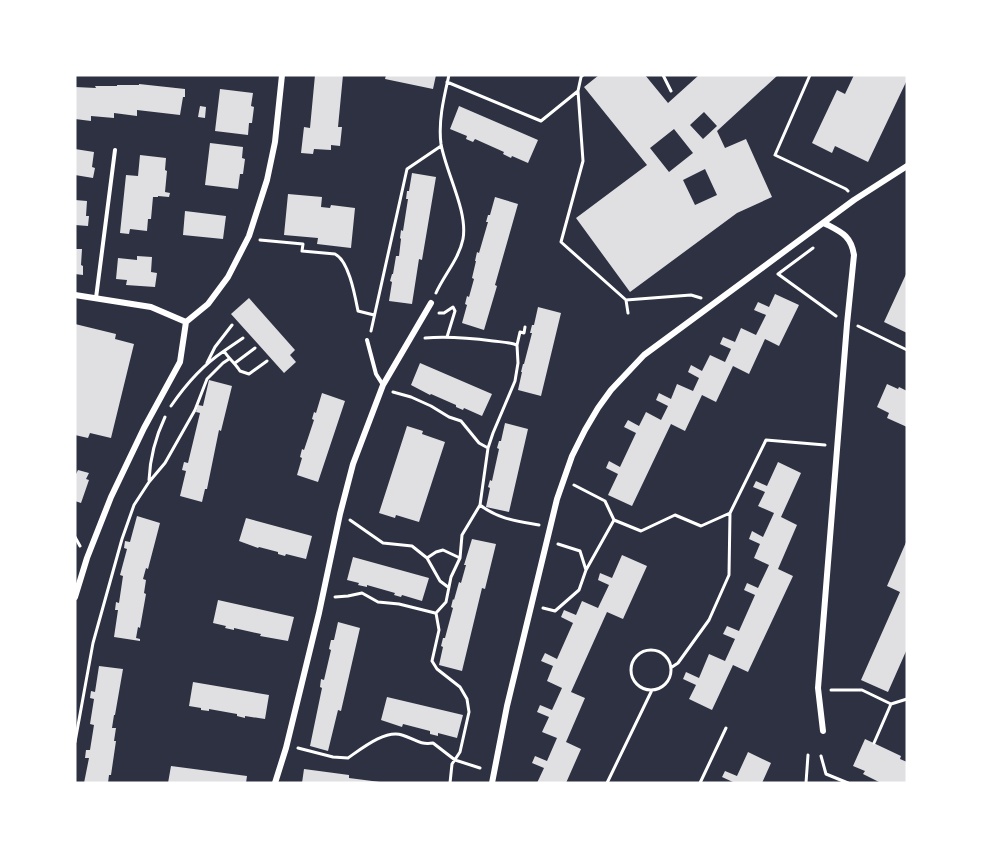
<svg xmlns="http://www.w3.org/2000/svg" width="982" height="858" font-family="Rubik,sans-serif">
  <style>
    .building { fill: #e0e0e3; fill-rule: evenodd }
    .lines { fill: none; stroke-linecap: round; stroke-linejoin: round }
    .path { stroke: #fff; stroke-width: 3 }
    .service { stroke: #fff; stroke-width: 4 }
    .minor { stroke: #fff; stroke-width: 6 }
  </style>
  <rect width="100%" height="100%" fill="#2d3142"/>
  <path class="building" d="M315,75H343L338,127H342L340,146L331,145V150L314,149L313,154L301,153L304,127L310,128Z
    M386,75H436L433,89L385,79Z
    M599,75H645L668,103L699,75H778L717,131L725,148L746,139L772,197L737,213L630,292L576,218L647,165L584,87ZM704,112L717,126L703,139L690,125ZM674,129L693,153L669,172L650,148ZM705,169L717,195L695,205L683,180Z
    M854,75H907V80L868,162L835,146L832,153L812,143L837,90L845,94Z
    M139,84L185,89V97H183L180,115L137,110V116L114,113V118L91,116V121L75,119V87L96,88L95,86H117V85H139Z
    M220,89L253,93L251,106L254,107L252,123H249L248,135L215,131Z
    M200,106L206,107L205,118L198,117Z
    M459,106L538,140L528,163L512,156L511,158L503,154L504,152L475,139L473,142L466,139L467,136L450,129Z
    M210,143L243,147L242,158L245,159L243,174H240L238,189L205,185Z
    M75,149L94,152L92,167L95,168L93,178L75,175Z
    M140,155L166,158L165,170L167,171L165,192L170,193L169,197L158,196V197H153L151,219H148L147,231L130,229L129,234L120,233L126,175L138,176Z
    M412,173L436,177L422,260L419,259L412,304L389,301L392,282L390,281L392,274H393L396,256H399L401,239L400,238L401,230L403,231L408,199H406L407,191H409Z
    M288,194L322,197L321,207L330,208L331,205L355,208L351,248L317,244L318,238L284,235Z
    M495,197L518,204L495,285L497,286L484,330L462,323L467,305L465,304L467,296L469,297L474,279L472,278L476,261H475L477,252L479,253L488,222H486L488,215H490Z
    M75,200L87,201L86,216H89L88,226L75,225Z
    M185,211L226,216L223,239L183,235Z
    M75,249H82L81,265L83,266V275L75,274Z
    M137,256L152,257L151,272L157,273L155,287L126,285L127,280L116,279L118,258L137,260Z
    M907,272V333L884,322Z
    M775,294L799,305L779,346L765,339L749,374L733,366L716,402L702,395L685,431L671,424L632,506L608,495L618,474L606,468L609,461L620,467L636,433L624,427L628,420L639,426L646,412L661,420L668,406L656,400L659,393L671,399L677,384L693,391L699,378L688,372L691,365L702,371L710,355L725,362L731,349L720,344L723,337L735,342L741,328L756,335L766,315L754,310L758,302L769,307Z
    M249,298L295,350L290,355L296,362L284,373L231,314Z
    M538,307L561,313L541,396L518,390L522,372H521L523,364H524L532,333H530L532,325H534Z
    M75,324L116,334L115,339L134,344L111,438L90,433L88,438L75,435Z
    M420,363L492,394L482,416L464,408L463,410L456,407V405L431,394L430,395L411,385Z
    M209,380L232,386L221,431L219,430L207,489H205L202,502L180,496L186,471L182,470L184,462L188,463L200,413L196,412L198,405L203,406Z
    M887,384L898,389L899,387L907,391V427L887,418L889,413L877,407Z
    M322,393L345,401L318,482L297,475L302,458L300,457L302,449L304,450L314,420L312,419L314,412L316,413Z
    M505,423L528,429L509,512L486,507L490,488L488,487L490,480L492,481L499,449L497,448L499,441H501Z
    M407,426L423,431L422,434L445,442L419,522L396,515L395,518L379,513Z
    M778,462L801,473L781,517L797,525L778,569L793,576L748,672L733,665L712,710L689,699L696,685L683,679L686,672L699,678L709,654L725,661L735,639L723,634L727,626L739,631L755,595L744,590L747,583L758,588L769,565L754,558L760,544L749,539L752,531L763,537L774,513L758,506L765,492L753,487L756,481L767,486Z
    M78,470L89,473L86,479L89,480L81,503L75,501V476Z
    M137,516L160,523L148,569L146,568L143,579L146,580L144,593L146,594L140,628L138,627L136,638L140,639V641L114,637L118,610H115L116,602L119,603L123,576L120,575L127,549L124,548L125,541L130,542Z
    M246,518L312,536L306,559L286,554L285,556L278,554V552L259,547L258,548L239,541Z
    M472,539L496,544L485,589L482,588L462,671L439,665L443,647L441,646L443,638H445L453,608L451,607L453,599L454,600L459,582L461,583L466,565H464Z
    M907,540V649L888,692L861,680L900,592L887,586Z
    M622,555L647,566L623,619L607,612L571,692L585,698L566,742L581,749L566,783H537L544,768L532,763L535,756L547,761L557,738L542,732L549,717L537,712L540,705L552,710L562,688L547,681L553,666L541,661L545,653L557,659L573,623L561,617L564,610L576,615L582,601L598,608L609,585L598,580L600,573L612,578Z
    M353,557L429,578L422,601L402,595L401,597L394,595L395,593L367,585V587L358,585L359,583L347,580Z
    M218,600L294,617L288,641L260,636L261,634L234,628V630L225,628L226,626L213,623Z
    M338,622L360,628L341,711L338,710L328,751L310,746L322,688L320,687L321,679L324,680L331,650L329,649L331,640H334Z
    M99,666L123,669L115,715H114L112,728H116L114,741H116L111,775H109L108,783H84L89,758H85L86,750H90L94,725L90,724L94,699L90,698L91,691L95,692Z
    M193,682L269,695L265,719L245,716V718L237,716V714L209,709V711L201,710V708L189,706Z
    M387,697L463,715L457,738L438,733V736L430,734V731L403,724L402,727L381,720Z
    M865,739L901,756L900,759L907,762V783H881L863,774L865,771L853,766Z
    M748,752L771,763L762,783H735L722,777L725,771L737,776Z
    M171,766L247,776L246,783H168Z
    M304,769L349,775V778L380,782V783H302Z"/>
  <g class="lines">
    <path class="path" d="M663,75L671,91
      M810,75L775,155L846,189L848,191
      M447,82L541,121L578,91L583,161L561,242L626,300L691,295L701,298
      M578,91L581,77L583,75
      M260,240L303,244L302,251L335,254C349,261 355,296 358,311L374,315
      M813,248L778,274L836,316
      M436,293C444,275 459,259 463,239C468,211 446,173 441,144C438,121 444,97 449,75
      M626,300L628,313
      M439,313H444L453,307L455,311L447,337
      M858,326L907,350
      M371,331L407,169L441,146
      M425,338C448,336 470,338 493,341C501,342 509,342 517,345
      M224,351L243,338
      M207,363L215,347L232,325
      M235,363L255,348
      M393,392L411,397L431,406L449,417L461,421L479,443L488,448
      M171,406C186,384 203,365 224,351C229,359 235,363 240,371L249,374L267,361
      M149,480C150,459 156,436 165,417
      M574,485L605,501L614,520L641,531L675,515L701,526L730,513
      M480,505C498,519 517,521 539,525
      M350,520L383,543L412,546L427,558L440,581L448,587
      M75,537L80,546
      M427,558L436,552L443,550L460,558
      M586,570L614,520
      M335,597L348,596L362,593L378,602L399,604L435,613
      M543,608L555,611L579,590L586,570L580,551L558,544
      M631 670a20 20 0 1 1 40 0a20 20 0 1 1-40 0Z
      M672,667L678,663L709,620L729,575L730,513L766,440L825,445
      M831,690H862L891,704
      M75,742L93,643L122,539L134,505L149,482L165,463L195,410L207,379L223,363L229,359
      M874,743L891,704L907,699
      M298,748L333,757L348,758C361,749 386,729 402,735C415,739 419,745 433,743L455,760L480,768
      M821,756L826,774L848,783
      M450,783L452,764L460,752L469,712L467,699L460,687L437,669L432,661L439,630L436,613L446,602L451,577L460,558L462,535L480,505L488,448L493,433L515,381L518,363L517,345L520,332L524,333L525,327
      M607,783L652,690
      M700,783L726,728
      M806,783L808,755"/>
    <path class="service" d="M96,298L115,150
      M367,340L376,374L383,385"/>
    <path class="minor" d="M75,295L151,307L186,322
      M75,597L87,558L111,497L144,428L180,362L186,322L208,304L228,277L249,236L267,180L275,142L282,75
      M823,731L818,688L847,324L854,255C851,235 841,232 824,223
      M275,783L286,748L319,613L340,514L353,464L383,385L431,303
      M492,783L507,706L557,499L572,456L585,430L598,408L611,390L644,355L854,200L907,166"/>
  </g>
  <rect width="982" height="858" fill="none" stroke="#ffffff" stroke-width="153"/>
</svg>
